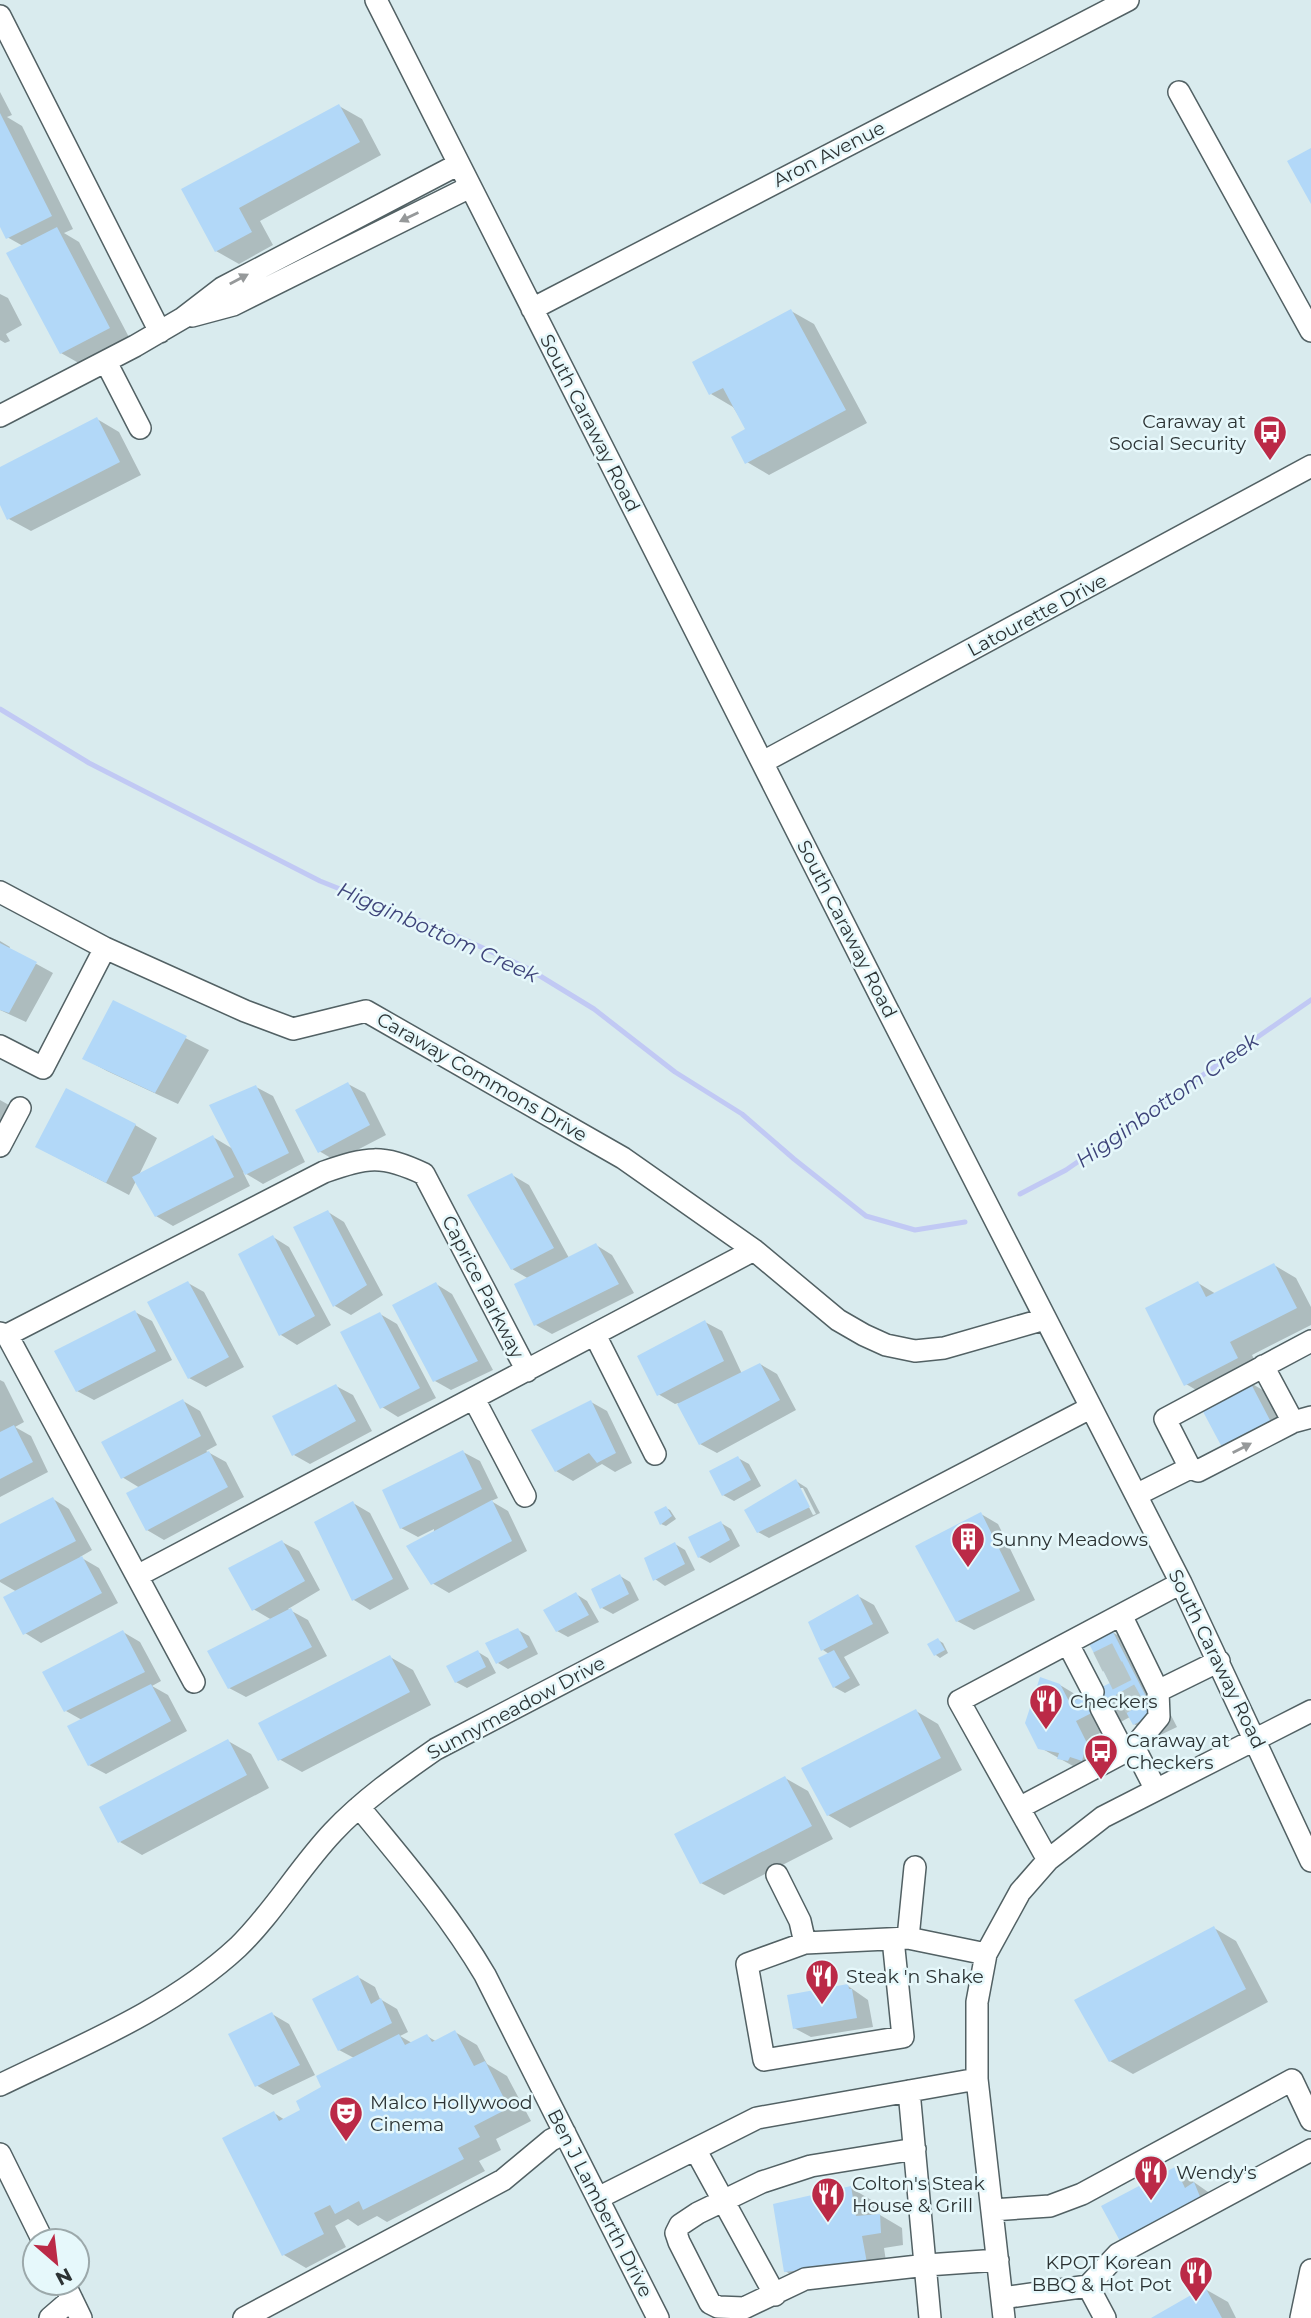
<svg xmlns="http://www.w3.org/2000/svg" width="1311" height="2318" font-family="Montserrat,sans-serif">
  <style>
    .shadow { fill: #0003; fill-rule: evenodd }
    .lines { fill: none; stroke-linecap: round; stroke-linejoin: round }
    .stream { stroke: #c1c9f4; stroke-width: 5 }
    .building { fill: #b2d8f8 }
    .minor-tunnel { stroke: #b6c6c9; stroke-width: 21; stroke-dasharray: 21 10; stroke-linecap: butt }
    .minor-casing { stroke: #526164; stroke-width: 24 }
    .minor { stroke: #fff; stroke-width: 21 }
    .oneway { fill: #96999a }
    .labels { text-anchor: middle; dominant-baseline: central; stroke-width: 5; stroke-linejoin: round; paint-order: stroke }
    .street-label { font-size: 19px; fill: #2c3334; stroke: #e6f8fb }
    .poi-label { font-size: 19px; fill: #2c3334; stroke: #e6f8fb; text-anchor: start }
    .water-label { font-size: 21px; font-style: italic; fill: #3e447a; stroke: #e6f8fb }
  </style>
  <rect width="100%" height="100%" fill="#d9ebee"/>
  <path class="shadow" d="M0,92L12,115L7,117L22,126L73,229L64,233L79,242L131,341L84,366L61,353L23,246L7,237L0,223Z
    M339,106L362,119L381,155L260,221L273,245L239,264L216,251L184,190Z
    M0,294L8,298L22,325L6,334L10,341L5,343L0,340Z
    M791,311L814,324L867,423L769,475L747,462L748,430L733,407L711,394Z
    M97,419L119,432L141,475L31,531L9,519L0,501V469Z
    M0,941L10,947L9,949L53,973L26,1022L0,1010Z
    M114,1002L209,1050L178,1104L107,1071L85,1059Z
    M348,1084L365,1093L386,1135L336,1161L319,1151Z
    M256,1087L273,1096L305,1162L263,1184L243,1172L250,1186L173,1226L156,1216L136,1181L129,1195L37,1147L135,1125L157,1138L139,1175L213,1137L233,1149Z
    M0,1100L16,1109L0,1139Z
    M512,1175L529,1185L569,1258L596,1245L612,1255L634,1293L552,1334L536,1325L529,1279L512,1269Z
    M328,1212L344,1222L383,1295L351,1315L335,1306Z
    M273,1237L289,1247L331,1325L297,1345L281,1335Z
    M1274,1265L1296,1278L1311,1307V1325L1252,1355L1260,1371L1208,1397L1186,1384L1198,1283L1216,1294Z
    M188,1283L204,1292L244,1367L206,1387L189,1378Z
    M436,1284L452,1294L493,1370L451,1390L435,1381Z
    M135,1312L152,1321L172,1360L94,1400L77,1391Z
    M380,1314L397,1324L436,1398L398,1417L382,1407Z
    M705,1322L722,1331L742,1374L760,1364L777,1374L796,1410L717,1453L700,1444L678,1403L675,1404L658,1394Z
    M0,1380L4,1382L24,1422L15,1427L31,1436L48,1472L0,1497Z
    M1249,1382L1266,1392L1288,1435L1242,1460Z
    M336,1386L353,1395L372,1431L310,1464L294,1455Z
    M183,1401L200,1411L217,1445L206,1451L226,1462L244,1497L164,1540L147,1530L140,1488L122,1477Z
    M591,1402L607,1411L632,1463L615,1472L602,1464L573,1481L556,1471Z
    M463,1452L480,1461L498,1498L491,1501L508,1511L527,1551L449,1593L432,1583L434,1529L418,1537L401,1528Z
    M738,1458L749,1464L761,1486L734,1501L723,1495Z
    M796,1481L807,1488L820,1513L769,1538L758,1532ZM799,1488H803L816,1514L813,1515Z
    M53,1499L69,1509L92,1550L80,1557L99,1568L118,1603L41,1643L25,1633L17,1592L0,1582V1526Z
    M353,1503L370,1513L409,1589L370,1610L354,1600Z
    M666,1508L670,1510L676,1519L666,1526L661,1524Z
    M981,1514L998,1524L1035,1600L974,1630L957,1621Z
    M721,1523L731,1529L740,1546L710,1563L699,1557Z
    M282,1542L299,1551L320,1590L288,1609L308,1620L327,1656L246,1697L229,1688L272,1620L253,1609Z
    M675,1544L685,1550L695,1570L665,1586L655,1579Z
    M620,1576L630,1582L639,1600L613,1614L602,1608Z
    M576,1594L587,1601L599,1622L568,1637L557,1631Z
    M858,1596L874,1605L889,1633L844,1657L860,1685L845,1693L834,1687L829,1654L823,1650Z
    M518,1630L529,1636L538,1654L508,1669L498,1663Z
    M123,1632L140,1642L161,1681L152,1686L168,1695L187,1731L106,1774L89,1765L82,1720L66,1711Z
    M1112,1632L1135,1645L1177,1727L1156,1737L1134,1724L1130,1717L1098,1734L1109,1756L1082,1771L1039,1747L1060,1685L1083,1699L1112,1684Z
    M938,1640L943,1643L948,1653L940,1658L936,1655Z
    M478,1652L488,1658L496,1673L467,1688L456,1682Z
    M390,1657L413,1670L431,1705L302,1772L279,1759Z
    M916,1711L938,1724L962,1770L850,1828L828,1815Z
    M228,1741L251,1754L269,1788L142,1855L120,1842Z
    M785,1778L808,1791L833,1839L724,1895L701,1883Z
    M1214,1928L1236,1941L1268,2002L1133,2074L1110,2061Z
    M358,1977L375,1987L380,1999L397,2009L408,2032L400,2036L412,2043L427,2036L437,2042L455,2032L477,2045L487,2064L507,2076L531,2121L496,2139L501,2150L479,2161L485,2171L387,2222L377,2216L358,2226L348,2219L335,2226L346,2247L306,2268L284,2255L274,2113L285,2120L303,2111L354,2058L339,2050Z
    M848,1986L868,2000L873,2027L811,2037L794,2028Z
    M272,2014L289,2024L315,2075L273,2095L256,2085Z
    M1175,2169L1211,2194L1138,2250Z
    M851,2188L873,2201L876,2216L880,2215L902,2228L903,2245L884,2248L888,2275L808,2284L785,2271Z
    M1205,2289L1228,2302L1236,2318H1154Z"/>
  <g class="lines">
    <path class="stream" d="M0,709L89,763L320,881L450,933L527,968L594,1009L675,1072L742,1114L794,1159L866,1216L915,1230L965,1222
      M1020,1194L1066,1170L1311,1000"/>
  </g>
  <path class="building" d="M339,104L360,142L239,208L252,232L215,252L181,189Z
    M0,113L52,216L6,239L0,227Z
    M1311,148V204L1287,161Z
    M57,227L110,328L60,354L6,253Z
    M791,309L846,410L745,464L731,437L745,429L723,388L709,395L692,362Z
    M97,417L120,462L7,520L0,505V467Z
    M0,943L37,962L9,1013L0,1010Z
    M113,1000L187,1036L155,1093L82,1059Z
    M348,1082L370,1125L318,1153L295,1110Z
    M256,1085L289,1153L245,1175L209,1105Z
    M66,1088L136,1124L106,1183L35,1147Z
    M213,1135L234,1177L155,1217L132,1177Z
    M512,1173L554,1248L511,1270L467,1195Z
    M328,1210L367,1285L333,1307L293,1227Z
    M273,1235L315,1316L279,1336L238,1254Z
    M596,1243L619,1284L534,1326L514,1284Z
    M1274,1263L1297,1308L1230,1342L1238,1358L1184,1386L1145,1308L1198,1281L1206,1297Z
    M188,1281L229,1357L188,1379L147,1302Z
    M436,1282L478,1361L433,1382L392,1305Z
    M135,1310L156,1351L76,1392L54,1351Z
    M380,1312L420,1388L380,1409L340,1332Z
    M705,1320L724,1361L657,1396L637,1356Z
    M760,1363L780,1400L699,1445L677,1404Z
    M1249,1380L1273,1426L1224,1451L1200,1406Z
    M336,1384L356,1421L292,1456L272,1416Z
    M183,1399L201,1436L121,1479L101,1442Z
    M591,1400L616,1453L597,1463L589,1453L555,1472L531,1430Z
    M14,1425L33,1462L0,1479V1432Z
    M463,1450L482,1489L400,1529L382,1490Z
    M209,1451L228,1487L146,1531L126,1493Z
    M738,1456L751,1480L722,1496L709,1471Z
    M796,1479L810,1507L757,1533L744,1510Z
    M53,1497L76,1541L0,1580V1524Z
    M492,1500L512,1541L431,1585L406,1546Z
    M353,1501L393,1579L352,1601L314,1522Z
    M666,1506L672,1516L660,1525L654,1512Z
    M981,1512L1020,1591L956,1622L915,1546Z
    M721,1521L730,1540L698,1558L688,1537Z
    M282,1540L305,1581L252,1611L228,1568Z
    M675,1542L685,1564L653,1581L644,1558Z
    M82,1556L102,1593L23,1635L3,1597Z
    M620,1574L629,1594L600,1609L591,1589Z
    M576,1592L589,1615L556,1632L543,1610Z
    M858,1594L873,1624L821,1651L808,1622Z
    M291,1608L312,1647L228,1689L207,1651Z
    M518,1628L528,1647L496,1664L485,1643Z
    M123,1630L145,1672L64,1712L42,1672Z
    M1112,1630L1155,1714L1133,1725L1119,1699L1076,1721L1087,1743L1082,1761L1070,1757L1068,1761L1057,1759L1059,1753L1038,1749L1025,1723L1040,1677L1060,1684L1070,1703L1110,1683L1088,1642Z
    M938,1638L945,1650L934,1656L927,1644Z
    M478,1650L486,1667L455,1683L446,1666Z
    M834,1650L850,1678L833,1688L818,1658Z
    M390,1655L410,1692L278,1761L258,1723Z
    M151,1684L171,1721L88,1766L67,1726Z
    M916,1709L941,1758L827,1816L801,1768Z
    M228,1739L247,1775L118,1843L99,1807Z
    M785,1776L812,1826L700,1884L674,1834Z
    M1214,1926L1246,1989L1109,2062L1074,2000Z
    M358,1975L371,2004L381,1998L392,2023L338,2051L312,1999Z
    M848,1984L849,1989H852L857,2018L793,2029L787,1995Z
    M272,2012L300,2065L255,2087L228,2034Z
    M455,2030L474,2066L485,2061L509,2108L474,2126L480,2137L458,2148L464,2159L363,2210L359,2201L335,2214L330,2205L314,2213L324,2234L282,2256L222,2138L274,2111L279,2121L300,2110L296,2101L321,2087L316,2076L399,2034L405,2045L427,2034L432,2042Z
    M1175,2167L1185,2188L1194,2182L1201,2199L1120,2241L1101,2206Z
    M851,2186L856,2216L880,2214L881,2233L862,2236L867,2263L784,2272L773,2204Z
    M1205,2287L1222,2318H1151Z"/>
  <g class="lines">
    <path class="minor-tunnel" d="M1098,1662L1122,1650
      M1108,1680L1132,1668
      M1121,1704L1144,1691"/>
    <g class="minor-casing">
      <path id="minor" d="M376,0L885,1005L1181,1583L1311,1861
        M0,16L160,332
        M1179,92L1311,331
        M532,309L1128,0
        M192,316L233,305L470,187
        M106,362L140,428
        M0,416L135,346L183,318L222,288L459,164
        M763,762L1311,466
        M0,892L105,948L245,1011L293,1029L366,1011L623,1158L754,1250L838,1320L864,1335L886,1345L915,1351L944,1348L1045,1319
        M0,1046L43,1068L105,948
        M0,1146L20,1108
        M0,1333L7,1335L324,1172C368,1157 381,1154 424,1174L527,1371
        M7,1335L194,1682
        M595,1335L655,1454
        M1263,1366L1293,1422
        M474,1399L525,1496
        M1190,1468L1198,1471L1293,1422L1311,1417
        M1136,1495L1190,1468L1165,1419L1311,1341
        M137,1576L754,1250
        M1121,1615L1158,1691L1219,1661
        M1068,1644L1093,1692
        M1101,1708L1124,1752
        M1134,1747L1156,1790
        M359,1807C404,1862 449,1914 485,1975L658,2318
        M1019,1808L1134,1747L1159,1717L1158,1691
        M1048,1860L959,1701L1181,1583
        M777,1875L800,1921L805,1943
        M908,1938L915,1867
        M893,1939L903,2037L764,2060L747,1964L805,1943L908,1938L986,1954
        M0,2085C82,2045 170,2010 238,1947C274,1912 299,1868 333,1832C363,1800 400,1774 436,1749L1090,1408
        M909,2091L930,2318
        M695,2149L775,2295
        M915,2149L811,2166L762,2182L698,2213L680,2225L676,2233L679,2242L710,2303L718,2307L744,2308L805,2279L927,2265L998,2260
        M0,2154L43,2241
        M598,2198L757,2118L977,2079
        M992,2210L1050,2206L1082,2194L1292,2080L1311,2120
        M64,2283L81,2318
        M1088,2286L1105,2318
        M1002,2298L1088,2286L1118,2254L1311,2150
        M50,2318L72,2299
        M244,2318L503,2180L551,2140L565,2133
        M1004,2318L977,2079V2002L986,1954L1020,1892L1048,1860L1103,1817L1311,1711
        M1301,2318L1311,2270"/>
    </g>
    <use href="#minor" class="minor"/>
  </g>
  <defs><path id="oneway-solid" d="M-6-.8H1V-3.2L6.5 0L1 3.2V.8H-6Z" transform="scale(1.75)"/></defs>
  <g class="oneway">
    <use href="#oneway-solid" transform="translate(409 217) rotate(154)"/>
    <use href="#oneway-solid" transform="translate(239 279) rotate(-28)"/>
    <use href="#oneway-solid" transform="translate(1242 1448) rotate(-27)"/>
  </g>
  <defs>
    <g id="bus-pin" transform="scale(1.75)"><path d="M0 17L-7.5 6A9.5 9.5 0 1 1 7.5 6Z" fill="#bb2a47" stroke="#e6f8fb"/><path d="M-5-6H5V4H4V6H2V4H-2V6H-4V4H-5ZM-3.5-4V0h7V-4ZM-3.5 1.2v1.5H-2V1.2ZM2 1.2v1.5H3.5V1.2Z" fill="#fff"/></g>
    <g id="building-pin" transform="scale(1.75)"><path d="M0 17L-7.5 6A9.5 9.5 0 1 1 7.5 6Z" fill="#bb2a47" stroke="#e6f8fb"/><path d="M-4-6H4V6H1V3H-1V6H-4ZM-2.5-4.3h1.7v1.8h-1.7ZM.8-4.3h1.7v1.8H.8ZM-2.5-1h1.7V.8h-1.7ZM.8-1h1.7V.8H.8Z" fill="#fff"/></g>
    <g id="restaurant-pin" transform="scale(1.75)"><path d="M0 17L-7.5 6A9.5 9.5 0 1 1 7.5 6Z" fill="#bb2a47" stroke="#e6f8fb"/><path d="M-5-6h1v4h1v-4h1v4h1v-4h1v5L-1.5 .5V6h-2V.5L-5-1ZM5-6V6H3V1.5H1.5Q1.5-4 5-6Z" fill="#fff"/></g>
    <g id="theatre-pin" transform="scale(1.75)"><path d="M0 17L-7.5 6A9.5 9.5 0 1 1 7.5 6Z" fill="#bb2a47" stroke="#e6f8fb"/><path d="M-5-5.5Q0-4 5-5.5V0Q5 5 0 6Q-5 5-5 0ZM-3.3-2.5H-1v1.5H-3.3ZM1-2.5H3.3v1.5H1ZM-2.8 1Q0 5.5 2.8 1Z" fill="#fff"/></g>
  </defs>
  <g fill-rule="evenodd">
    <use href="#bus-pin" x="1270" y="432"/>
    <use href="#building-pin" x="968" y="1539"/>
    <use href="#restaurant-pin" x="1046" y="1701"/>
    <use href="#bus-pin" x="1101" y="1751"/>
    <use href="#restaurant-pin" x="822" y="1976"/>
    <use href="#theatre-pin" x="346" y="2113"/>
    <use href="#restaurant-pin" x="1151" y="2172"/>
    <use href="#restaurant-pin" x="828" y="2194"/>
    <use href="#restaurant-pin" x="1196" y="2273"/>
  </g>
  <g class="labels">
    <g class="street-label">
      <text transform="translate(829 154) rotate(-27)">Aron Avenue</text>
      <text transform="translate(590 423) rotate(63)">South Caraway Road</text>
      <text transform="translate(1037 615) rotate(-28)">Latourette Drive</text>
      <text transform="translate(847 929) rotate(63)">South Caraway Road</text>
      <text transform="translate(482 1077) rotate(30)">Caraway Commons Drive</text>
      <text transform="translate(483 1287) rotate(63)">Caprice Parkway</text>
      <text transform="translate(1217 1659) rotate(64)">South Caraway Road</text>
      <text transform="translate(516 1708) rotate(-28)">Sunnymeadow Drive</text>
      <text transform="translate(600 2203) rotate(63)">Ben J Lamberth Drive</text>
    </g>
    <g class="poi-label">
      <text x="1246" y="421" text-anchor="end">Caraway at<tspan x="1246" dy="22">Social Security</tspan></text>
      <text x="992" y="1539">Sunny Meadows</text>
      <text x="1070" y="1701">Checkers</text>
      <text x="1126" y="1740">Caraway at<tspan x="1126" dy="22">Checkers</tspan></text>
      <text x="846" y="1976">Steak 'n Shake</text>
      <text x="370" y="2102">Malco Hollywood<tspan x="370" dy="22">Cinema</tspan></text>
      <text x="1176" y="2172">Wendy's</text>
      <text x="852" y="2183">Colton's Steak<tspan x="852" dy="22">House &amp; Grill</tspan></text>
      <text x="1172" y="2262" text-anchor="end">KPOT Korean<tspan x="1172" dy="22">BBQ &amp; Hot Pot</tspan></text>
    </g>
    <g class="water-label">
      <text transform="translate(438 932) rotate(24)">Higginbottom Creek</text>
      <text transform="translate(1167 1100) rotate(-35)">Higginbottom Creek</text>
    </g>
  </g>
  <g transform="translate(56 2262) rotate(152)"><circle r="33" fill="#e6f8fb" stroke="#9ca9ab" stroke-width="2"/>
  <path d="M0-5L12 26L0 18L-12 26Z" fill="#bb2a47"/>
  <text y="-10" font-size="19" font-weight="bold" text-anchor="middle" fill="#2c3334">N</text>
  </g>
</svg>
